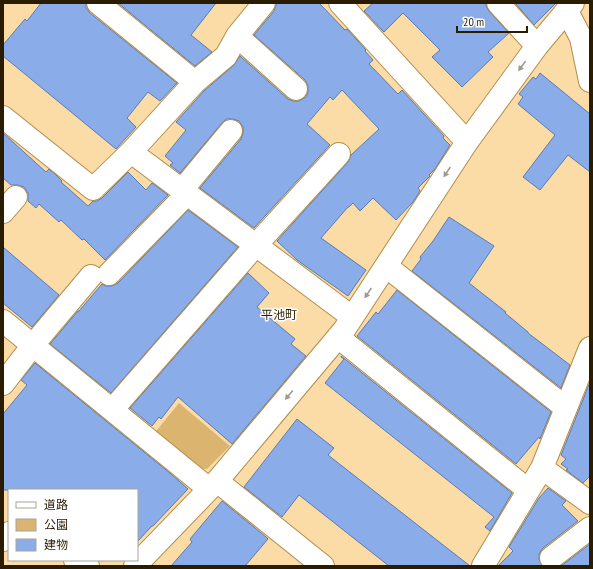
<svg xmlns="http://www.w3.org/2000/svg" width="593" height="569" font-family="'PT Sans Narrow','Noto Sans JP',sans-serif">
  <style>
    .green { fill: #dbb570 }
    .building { fill: #8aadea; stroke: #5a7ab4 }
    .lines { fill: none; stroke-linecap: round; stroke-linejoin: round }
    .minor-casing { stroke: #b28d4a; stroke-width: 24 }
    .minor { stroke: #fff; stroke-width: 22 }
    .oneway { fill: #9f998d }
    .labels { text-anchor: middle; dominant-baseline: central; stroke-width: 3; stroke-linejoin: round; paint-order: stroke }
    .neighbourhood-label { font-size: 12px; fill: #2a1c01; stroke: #fff }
  </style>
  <rect width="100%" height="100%" fill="#fbdca6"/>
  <path class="green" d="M179,403L230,446L207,469H198L153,435Z"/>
  <path class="building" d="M41,3H86V8L90,13L177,83L160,101L148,92L127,118L136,127L116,149L3,56V45L25,19L27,21Z
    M118,3H216L191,35L212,52L195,66Z
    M276,3H319L345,30L347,29L366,50L365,51L373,60L369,64L398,94L402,90L444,136L443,138L450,145L435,169L429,175L430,176L418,188L420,191L413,202L396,220L373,198L360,211L353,203L349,207H348L321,238L366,270L348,296L297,260L277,241L348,162L351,155L379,129L342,90L333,100L330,97L307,124L330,145L254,228L200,188L241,139L243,133V127L239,121L233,119H226L222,123L180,173L170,165L173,163L165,156L186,130L176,122L204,91L234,65L240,56L288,99L293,101H299L306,97L308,92V86L305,80L254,35L274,11L276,5Z
    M373,3H486V6L489,11L509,33L488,52L493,57L462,87L432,57L440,50L403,13L384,32L364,11Z
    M515,3H556L534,25Z
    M540,73L590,114V172L568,155L540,190L523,177L555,135L518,104L523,97L519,94L533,77L536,79Z
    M3,133L46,172L49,169L55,174L62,181L61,182L88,206L93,201H97L102,198L128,172L146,190L152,183L168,195L105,260L84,239L82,240L61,220L59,222L39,204L36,208L28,201V193L24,187L18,185H11L3,178Z
    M188,210L238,247L111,393L50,344L78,311H79L102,284L106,286H112L118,283Z
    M449,217L494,246L469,283L506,312L505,313L528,332V333L570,365L561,388L412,271L421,259L420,257L433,241Z
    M3,247L59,295L32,327L3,303Z
    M248,273L269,293L257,307L295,339L291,344L306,356L232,444L178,397L161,419L159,417L152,426L130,408Z
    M397,290L551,412L540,439L539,437L516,464L357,336L376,312L378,314Z
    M341,356L512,493L490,531L485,527L494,517L325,383L344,359L341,357Z
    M35,363L171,474L188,489L153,526H152L137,542V490H3V414L27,385L21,380Z
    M590,382V476L583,483L566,470L568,469L561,464L566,459L561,455Z
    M297,419L334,448L328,455L470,566H389L299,495L282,517L244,487Z
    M548,488L566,501L562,505L578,521L543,548L539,554V559L542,566H498L513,551L509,547L539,498Z
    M222,501L266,537L268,539L245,566H171L192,542L190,539Z
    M590,544V566H561Z"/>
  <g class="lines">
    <g class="minor-casing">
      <path id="minor" d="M98,3L195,82
        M340,3L467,142
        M498,3L537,46
        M567,11L581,38L590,81
        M237,36L296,89
        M3,117L93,189L131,152L352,317
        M131,152L195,82L226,56L237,36L264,3
        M182,190L231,131
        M3,212L16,197
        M386,266L566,408
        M109,274L187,194
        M3,321L209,489
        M338,337L528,490
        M3,384L33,345L91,276
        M112,410L256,245L339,154
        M542,468L590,503
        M217,481L323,566
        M3,540L9,533
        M551,558L590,528
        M75,560L88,566
        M135,566L217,481L344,330L467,142L537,46L573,3
        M483,566L542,468L590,348"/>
    </g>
    <use href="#minor" class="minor"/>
  </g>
  <defs><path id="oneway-solid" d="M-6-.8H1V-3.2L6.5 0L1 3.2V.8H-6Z"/></defs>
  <g class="oneway">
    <use href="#oneway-solid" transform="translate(522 66) rotate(126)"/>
    <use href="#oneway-solid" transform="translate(447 172) rotate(123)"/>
    <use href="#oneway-solid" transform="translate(368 293) rotate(123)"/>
    <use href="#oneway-solid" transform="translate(289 395) rotate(130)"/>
  </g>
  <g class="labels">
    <g class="neighbourhood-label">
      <text x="279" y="314">平池町</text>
    </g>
  </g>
  <rect width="593" height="569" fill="none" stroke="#2a1c01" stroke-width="8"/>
  <rect x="8" y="489" width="130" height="72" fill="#ffffff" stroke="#aaa499"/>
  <rect x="16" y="502" width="20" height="6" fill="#ffffff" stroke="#aaa499"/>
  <text x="44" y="509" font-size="12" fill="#2a1c01">道路</text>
  <rect x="16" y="519" width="20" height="12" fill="#dbb570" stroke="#aaa499"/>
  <text x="44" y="529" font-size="12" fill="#2a1c01">公園</text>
  <rect x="16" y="539" width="20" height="12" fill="#8aadea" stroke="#aaa499"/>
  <text x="44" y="549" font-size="12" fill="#2a1c01">建物</text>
  <path d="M457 26v6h70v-6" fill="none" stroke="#2a1c01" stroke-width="2"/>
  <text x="463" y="26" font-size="12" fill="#2a1c01" stroke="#ffffff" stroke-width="3" paint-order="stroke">20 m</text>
</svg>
